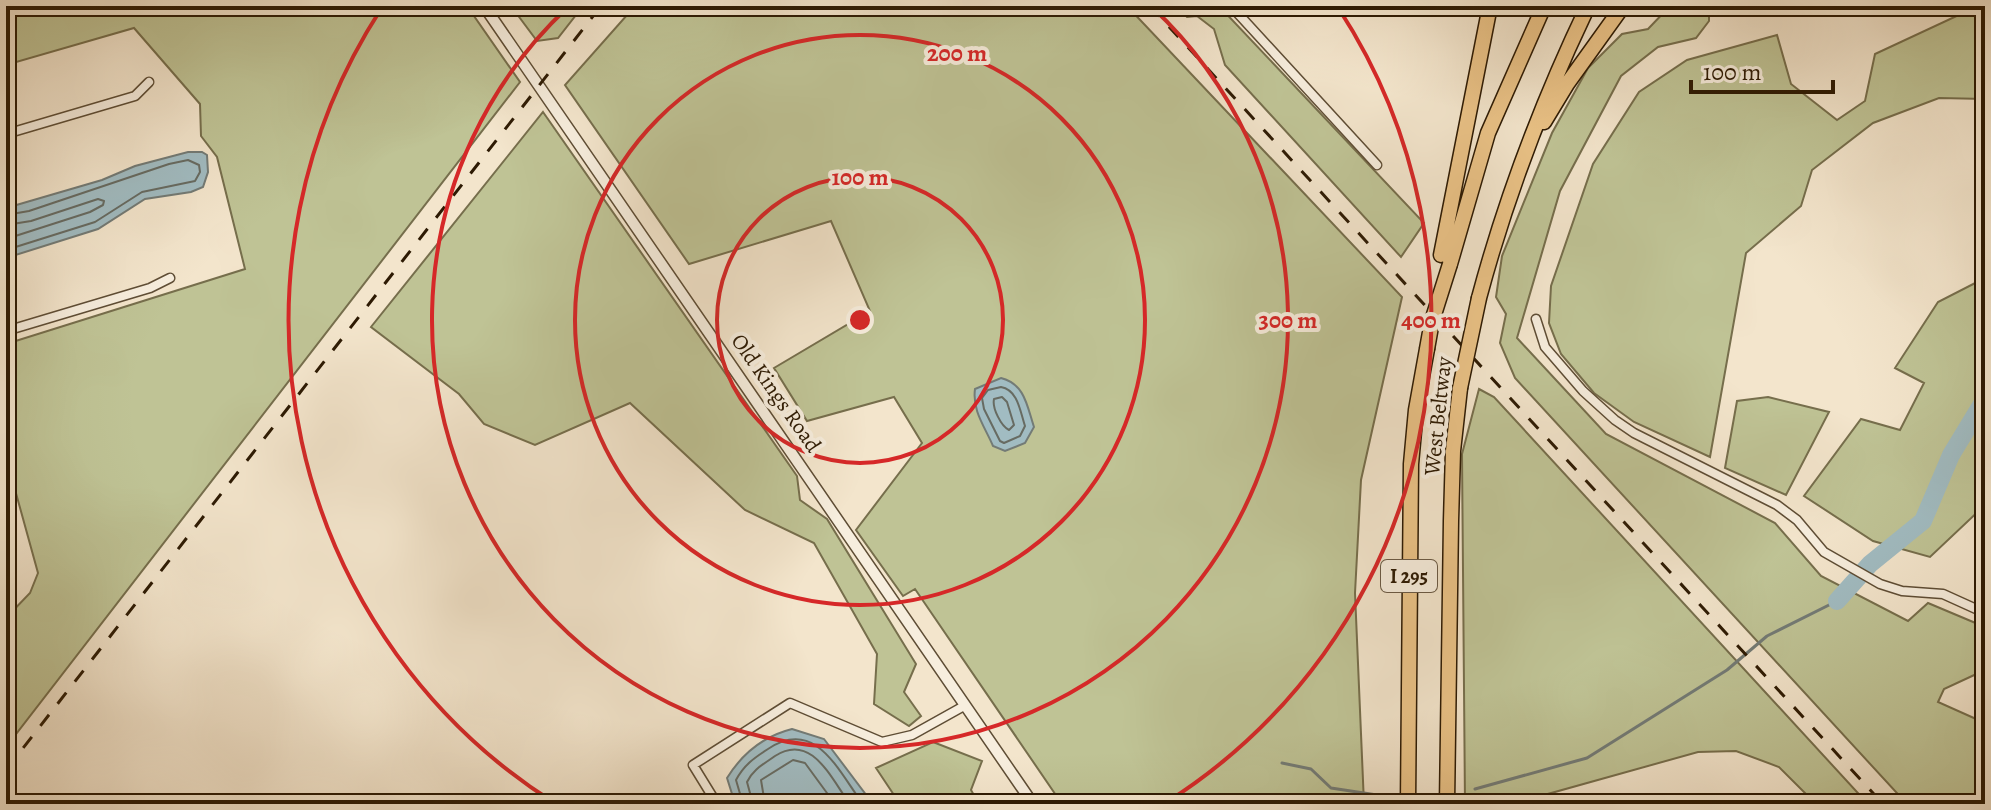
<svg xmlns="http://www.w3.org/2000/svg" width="1991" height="810" font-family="Alegreya,serif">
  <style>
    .green { fill: #bfc395; stroke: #766e4c; stroke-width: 2 }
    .water { fill: #a1bcc2; stroke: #737b76; stroke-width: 2 }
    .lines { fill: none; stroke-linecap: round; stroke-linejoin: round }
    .shore { stroke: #676b62; stroke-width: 2 }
    .stream { stroke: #737b76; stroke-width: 3 }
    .river { stroke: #a1bcc2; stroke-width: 18 }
    .minor-casing { stroke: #5e4d35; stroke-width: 11 }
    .tertiary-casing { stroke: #5e4d35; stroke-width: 13 }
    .motorway-casing { stroke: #2d1a03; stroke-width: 17 }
    .minor { stroke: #f7eede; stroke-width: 8 }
    .tertiary { stroke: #f7eede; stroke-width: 10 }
    .motorway { stroke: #eac286; stroke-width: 14 }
    .rail { stroke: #2d1a03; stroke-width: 3; stroke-dasharray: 14 14; stroke-linecap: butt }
    .motorway-bridge-casing { stroke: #2d1a03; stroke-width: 17; stroke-linecap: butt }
    .motorway-bridge { stroke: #eac286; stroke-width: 14 }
    .ring { fill: none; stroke: #d62828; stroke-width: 4 }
    .labels { text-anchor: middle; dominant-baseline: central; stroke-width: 8; stroke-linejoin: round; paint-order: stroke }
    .shield { fill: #f7eede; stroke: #6a5a45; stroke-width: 2 }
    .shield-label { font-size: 20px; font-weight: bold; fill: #2d1a03 }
    .street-label { font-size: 22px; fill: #2d1a03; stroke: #f7eede }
    .centre { fill: #d62828; stroke: #f7eede; stroke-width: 4 }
    .ring-label { font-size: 24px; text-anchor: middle; font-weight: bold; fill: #d62828; stroke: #f7eede; stroke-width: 8; stroke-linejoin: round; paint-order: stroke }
  </style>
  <rect width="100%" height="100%" fill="#f3e5cc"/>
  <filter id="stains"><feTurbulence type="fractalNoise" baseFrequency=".0025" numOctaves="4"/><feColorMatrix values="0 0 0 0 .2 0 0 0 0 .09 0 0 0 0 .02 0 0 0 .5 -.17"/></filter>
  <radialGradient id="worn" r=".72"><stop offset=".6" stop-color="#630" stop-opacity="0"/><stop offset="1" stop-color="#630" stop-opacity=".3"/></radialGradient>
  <path class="green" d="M6,6H467L520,82L6,747V618L30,593L38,573L6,457V344L245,269L217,157L201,136L200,104L134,28L6,65Z
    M511,6H583L558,38L537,41Z
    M635,6H1127L1402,297L1361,480L1355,593L1364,804H1062L915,589L903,596L856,530L922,443L894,397L807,421L774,368L870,311L831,221L689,264L565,85Z
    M1177,6H1219L1424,223L1401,257L1225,65L1214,29L1197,16L1187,17Z
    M1670,6H1709V21L1696,38L1658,47L1621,76L1560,191L1517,338L1606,434L1775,523L1821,576L1908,621L1928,603L1985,627V670L1944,689L1938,702L1985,723V804H1907L1515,378L1500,343L1506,314L1496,297L1502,256L1552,133L1588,68L1622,34L1648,29Z
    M1978,6H1985V99L1939,98L1873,123L1812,170L1801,206L1746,253L1710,457L1634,422L1594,393L1561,354L1549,323L1551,286L1593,164L1639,92L1687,60L1777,35L1791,84L1837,120L1865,101L1875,54Z
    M543,112L797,476L800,500L827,519L916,664L904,692L921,716L909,726L874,704L877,654L814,543L745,510L630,403L535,445L484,424L459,394L371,327Z
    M1985,278V505L1930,557L1873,541L1804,496L1861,419L1900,430L1924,383L1895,368L1938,302Z
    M1479,389L1494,397L1868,804H1816L1779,767L1736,751L1698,752L1512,804H1465L1462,454Z
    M1768,397L1829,412L1786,495L1725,468L1737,401Z
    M933,742L982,761L971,790L979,804H900L876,768Z"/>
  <path class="water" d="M188,152H202L207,155L208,172L203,187L191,192L145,199L98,229L6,258V208L102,180L135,166Z
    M1001,378C1025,384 1027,406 1034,427L1025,443L1005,451L993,446C985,427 972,411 975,389Z
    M792,729L824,739L873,804H737L733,797L727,778C742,754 764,736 792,729Z"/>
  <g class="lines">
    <path class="shore" d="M6,215L29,211L169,164L188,160L199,165L200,172L195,181L142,192L95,222L6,250
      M6,225L31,221L98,199L104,201L103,205L90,212L6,239
      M1001,387C1018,390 1020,411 1025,426L1020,436L1004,443L1000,441L984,409L982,398L988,390Z
      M1002,397L1007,402L1014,425L1009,430C1001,426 992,408 994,399Z
      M743,804L736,780C744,765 754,758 768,749C816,717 838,771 863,804
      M753,804L747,782C753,769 764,764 775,756C812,732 831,779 850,804
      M765,804L761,780L793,760L805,763L835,804"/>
    <path class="stream" d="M1282,763L1311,769L1331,788L1377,795
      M1475,789L1587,758L1727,670L1767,636L1837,601"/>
    <path class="river" d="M1837,601L1870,564L1923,521L1951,455L1985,399"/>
    <g class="minor-casing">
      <path id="minor" d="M1231,6L1377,165
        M6,134L135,96L149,82
        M1536,319L1545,347L1583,391L1615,420L1634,433L1777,505L1797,520L1824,552L1880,584L1902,591L1943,594L1985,613
        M6,331L150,288L170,278
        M717,804L693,765L790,703L882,742L912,735L964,706"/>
    </g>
    <g class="tertiary-casing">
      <path id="tertiary" d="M484,6L1033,804"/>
    </g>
    <g class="motorway-casing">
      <path id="motorway" d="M1544,122L1567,84L1623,6
        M1441,255L1490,6
        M1450,264L1488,133L1544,6
        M1479,298C1506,197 1543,100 1588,6
        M1408,804L1411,464L1416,410L1427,349
        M1447,804L1451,521L1453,451L1460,388"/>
    </g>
    <use href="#minor" class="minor"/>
    <use href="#tertiary" class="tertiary"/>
    <use href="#motorway" class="motorway"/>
    <path class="rail" d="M1150,6L1883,804
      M6,770L601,6"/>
    <g class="motorway-bridge-casing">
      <path id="motorway-bridge" d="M1427,349L1432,321L1450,264
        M1460,388L1479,298"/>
    </g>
    <use href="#motorway-bridge" class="motorway-bridge"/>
  </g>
  <g class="ring">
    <circle cx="860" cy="320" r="143"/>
    <circle cx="860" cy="320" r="285"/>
    <path d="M1152 7A428 428 0 1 1 568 7"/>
    <path d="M553 802A571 571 0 0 1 381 9M1339 9A571 571 0 0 1 1167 802"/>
  </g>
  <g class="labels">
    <rect class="shield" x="1381" y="560" width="56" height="32" rx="6"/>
    <g class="shield-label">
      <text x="1409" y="576">I 295</text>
    </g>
    <g class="street-label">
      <text transform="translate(776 393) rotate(55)">Old Kings Road</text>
      <text transform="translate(1438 416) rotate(-84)">West Beltway</text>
    </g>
  </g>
  <circle cx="860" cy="320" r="12" class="centre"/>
  <g class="ring-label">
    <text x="957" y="61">200 m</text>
    <text x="860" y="185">100 m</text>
    <text x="1288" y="328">300 m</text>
    <text x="1431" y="328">400 m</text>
  </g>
  <rect width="1991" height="810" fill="none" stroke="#f3e5cc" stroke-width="32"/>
  <rect x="8" y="8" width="1975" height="794" fill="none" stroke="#2d1a03" stroke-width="4"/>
  <rect x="16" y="16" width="1959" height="778" fill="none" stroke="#2d1a03" stroke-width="2"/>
  <path d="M1691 80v12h142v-12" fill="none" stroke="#2d1a03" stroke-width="4"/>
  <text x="1703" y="80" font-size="24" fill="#2d1a03" stroke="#f7eede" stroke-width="6" paint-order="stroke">100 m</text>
  <rect width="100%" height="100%" filter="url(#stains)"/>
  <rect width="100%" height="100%" fill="url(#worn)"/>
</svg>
